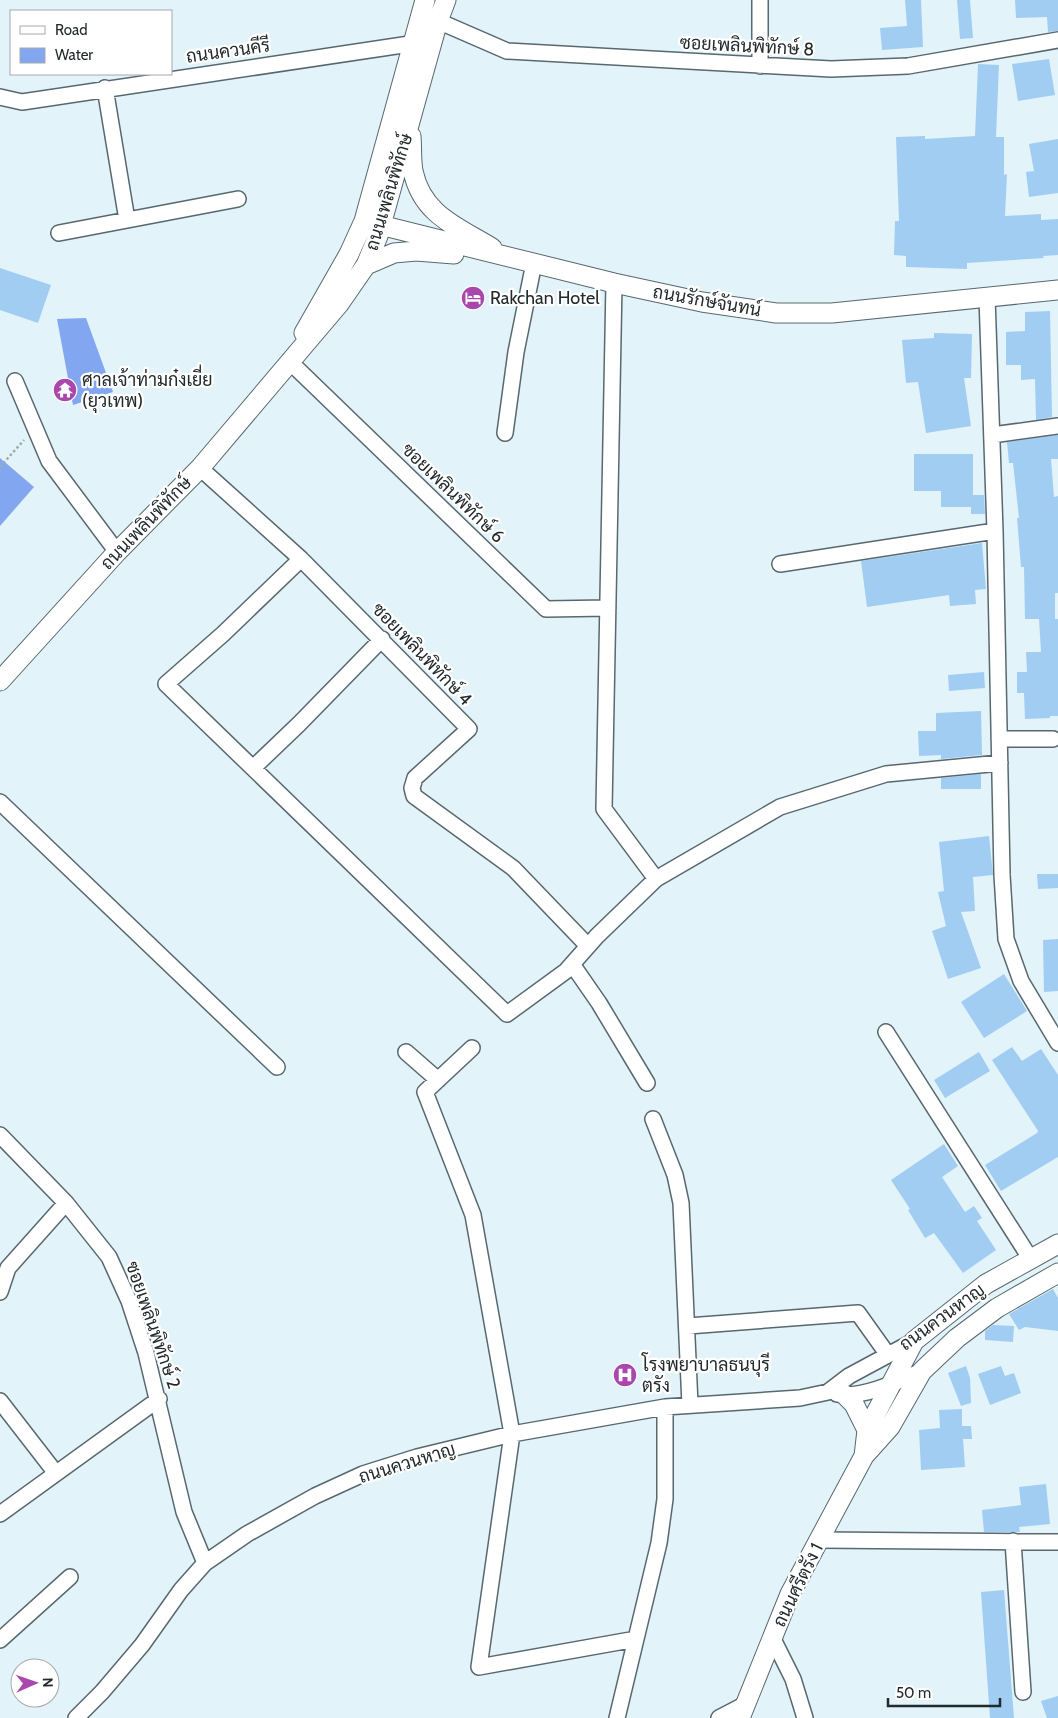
<svg xmlns="http://www.w3.org/2000/svg" width="1058" height="1718" font-family="Cabin,Sarabun,sans-serif">
  <style>
    .water { fill: #83a6f1 }
    .building { fill: #a1cdf2 }
    .lines { fill: none; stroke-linecap: round; stroke-linejoin: round }
    .minor-casing { stroke: #58686e; stroke-width: 18 }
    .major-casing { stroke: #58686e; stroke-width: 21 }
    .path { stroke: #9eabb0; stroke-width: 2.5; stroke-dasharray: 2.5 2.5; stroke-linecap: butt }
    .minor { stroke: #fff; stroke-width: 15 }
    .major { stroke: #fff; stroke-width: 19 }
    .labels { text-anchor: middle; dominant-baseline: central; stroke-width: 4.5; stroke-linejoin: round; paint-order: stroke }
    .street-label { font-size: 18px; fill: #232a2c; stroke: #fff }
    .poi-label { font-size: 18px; fill: #232a2c; stroke: #fff; text-anchor: start }
  </style>
  <rect width="100%" height="100%" fill="#e2f3fa"/>
  <path class="water" d="M86,318L113,392L73,405L57,319Z
    M0,458L34,487L0,526Z"/>
  <path class="building" d="M905,0H921L923,47L882,50L880,28L907,26Z
    M957,0H970L973,38L960,39Z
    M1015,0H1058V31L1048,32L1047,17L1016,18Z
    M1049,59L1055,95L1018,101L1012,64Z
    M978,64L999,65L996,137H1004V175L1007,174L1005,216L1041,214V220L1058,219V255L1043,256L1044,258L967,263V269L906,267V256L894,255L895,221H899L896,137L925,136V139L975,136Z
    M1058,139V193L1029,197L1026,172L1034,171L1029,144Z
    M0,268L51,285L38,323L0,310Z
    M1050,311L1052,417L1036,420L1035,379L1021,380V365H1006V332L1025,331V312Z
    M934,333L972,334L971,378H964L971,426L926,433L918,382L906,383L902,340L934,338Z
    M1058,435V459H1051L1054,497L1058,496V593H1055V619H1058V716H1050V718L1025,719L1024,693H1017V672H1027L1026,652H1041L1039,619H1025L1024,567H1021L1017,518H1019L1013,463H1009L1007,442Z
    M914,454H973V495H984L985,514H971V507H941V491H914Z
    M982,543L986,589L975,590L976,604L950,606L949,595L867,607L861,561Z
    M984,672L985,688L949,691L948,675Z
    M981,711L982,755L941,759V755L919,756L918,731H936V713Z
    M981,774V789H941V778Z
    M989,836L993,875L973,877L975,911L961,912L981,968L948,979L932,931L946,926L938,892L944,891L939,842Z
    M1037,874H1058V888L1038,889Z
    M1058,939V991L1044,992L1043,940Z
    M1004,974L1027,1011L984,1038L961,1002Z
    M1012,1047L1022,1061L1041,1049L1058,1075V1157L1001,1191L985,1165L1037,1133L1038,1131L992,1060Z
    M979,1052L990,1071L945,1098L934,1080Z
    M944,1144L958,1166L942,1177L965,1212L974,1206L982,1218L977,1221L996,1250L963,1273L934,1233L925,1238L908,1210L910,1209L891,1180Z
    M1053,1289L1058,1298V1331L1025,1327L1019,1330L1009,1314Z
    M993,1325L1014,1326L1013,1342L985,1340V1331Z
    M966,1366L970,1378L971,1403L961,1406L948,1373Z
    M1001,1366L1005,1376L1014,1373L1021,1393L990,1405L978,1374Z
    M962,1409V1426H971L972,1439H963L965,1467L921,1470L919,1430L940,1428L939,1410Z
    M1046,1484L1050,1524L1019,1527L1020,1532H984L982,1510L1021,1505L1019,1487Z
    M1004,1590L1014,1718H990L981,1592Z
    M1058,1696V1718H1047L1041,1701Z"/>
  <g class="lines">
    <g class="minor-casing">
      <path id="minor" d="M760,0V66
        M438,21L507,51L831,69L908,66L1058,40
        M105,88L127,220
        M0,97L22,102L423,42
        M59,233L238,199
        M614,283L604,809L656,879
        M987,297L995,531L1002,875L1006,939L1021,981L1058,1043
        M289,361L546,609L608,608
        M15,381L49,461L117,552
        M505,433L516,352L534,263
        M992,435L1058,426
        M200,468L301,559L469,729L415,778L412,788L414,796L513,868L588,946
        M301,559L223,634L166,684L507,1014L566,971L597,936L656,879L780,807L886,774L1000,763
        M780,564L995,531
        M999,739H1053
        M253,768L299,724L382,639
        M0,802L277,1067
        M572,964L599,1003L647,1083
        M886,1032L1030,1258
        M472,1048L425,1092L473,1215L512,1434L479,1667L636,1639
        M406,1052L438,1080
        M653,1119L675,1175L681,1203L690,1405
        M0,1135L66,1203L109,1257L129,1301L146,1353L184,1512L205,1563
        M0,1292L8,1268L66,1203
        M688,1326L858,1313L888,1355
        M837,1394C862,1399 899,1381 922,1371
        M0,1401L55,1472
        M0,1514L159,1399
        M820,1540L1058,1542
        M1013,1541L1023,1692
        M772,1637L793,1679L805,1718
        M0,1640L70,1577
        M76,1718L102,1692L142,1645L181,1590L205,1563L247,1534L315,1496L363,1474L417,1457L512,1434L665,1407L800,1398L828,1392L849,1376L914,1341
        M617,1718L659,1543L665,1499V1407
        M719,1718L744,1705"/>
    </g>
    <g class="major-casing">
      <path id="major" d="M411,136C412,147 411,160 413,171C422,215 458,227 492,248
        M364,221L614,283L702,302L776,313H832L1058,290
        M366,265L394,253L416,251L454,254
        M304,333L349,254L364,221L425,0
        M0,681L117,552L200,468L339,304L366,265L378,236L438,21L446,0
        M845,1395L854,1404L867,1430
        M864,1456L867,1430L914,1341L986,1284L1058,1244
        M740,1718L790,1594L864,1456L890,1427L922,1371L957,1338L997,1308L1058,1273"/>
    </g>
    <path class="path" d="M0,467L24,440"/>
    <use href="#minor" class="minor"/>
    <use href="#major" class="major"/>
  </g>
  <defs>
    <g id="hotel-disc" transform="scale(1.25)"><circle r="9.5" fill="#a947ad" stroke="#fff"/><path d="M-6-4.5h1.5V1H6V5H4.5V3h-9V5H-6ZM-4 0a1.8 1.8 0 1 1 3.6 0ZM.5 0V-2.5h3Q6-2.5 6 0Z" fill="#fff"/></g>
    <g id="temple-disc" transform="scale(1.25)"><circle r="9.5" fill="#a947ad" stroke="#fff"/><path d="M0-6L5-2H3V0L6.5 2.5H4V6H1.5V3h-3V6H-4V2.5H-6.5L-3 0V-2H-5Z" fill="#fff"/></g>
    <g id="hospital-disc" transform="scale(1.25)"><circle r="9.5" fill="#a947ad" stroke="#fff"/><path d="M-5-5h3v3.5h4V-5h3V5h-3V1.5h-4V5h-3Z" fill="#fff"/></g>
  </defs>
  <g fill-rule="evenodd">
    <use href="#hotel-disc" x="473" y="298"/>
    <use href="#temple-disc" x="65" y="390"/>
    <use href="#hospital-disc" x="625" y="1375"/>
  </g>
  <g class="labels">
    <g class="street-label">
      <text transform="translate(747 46) rotate(3)">ซอยเพลินพิทักษ์ 8</text>
      <text transform="translate(228 51) rotate(-8)">ถนนควนคีรี</text>
      <text transform="translate(389 192) rotate(-73)">ถนนเพลินพิทักษ์</text>
      <text transform="translate(707 301) rotate(10)">ถนนรักษ์จันทน์</text>
      <text transform="translate(453 493) rotate(44)">ซอยเพลินพิทักษ์ 6</text>
      <text transform="translate(146 523) rotate(-46)">ถนนเพลินพิทักษ์</text>
      <text transform="translate(422 654) rotate(46)">ซอยเพลินพิทักษ์ 4</text>
      <text transform="translate(942 1317) rotate(-36)">ถนนควนหาญ</text>
      <text transform="translate(153 1325) rotate(71)">ซอยเพลินพิทักษ์ 2</text>
      <text transform="translate(407 1463) rotate(-17)">ถนนควนหาญ</text>
      <text transform="translate(798 1585) rotate(-64)">ถนนศรีตรัง 1</text>
    </g>
    <g class="poi-label">
      <text x="490" y="298">Rakchan Hotel</text>
      <text x="82" y="380">ศาลเจ้าท่ามก๋งเยี่ย<tspan x="82" dy="21">(ยุวเทพ)</tspan></text>
      <text x="642" y="1365">โรงพยาบาลธนบุรี<tspan x="642" dy="21">ตรัง</tspan></text>
    </g>
  </g>
  <rect x="10" y="10" width="162" height="65" fill="#ffffff" stroke="#a7aaab"/>
  <rect x="20" y="26" width="25" height="8" fill="#ffffff" stroke="#a7aaab"/>
  <text x="55" y="35" font-size="15" fill="#232a2c">Road</text>
  <rect x="20" y="48" width="25" height="15" fill="#83a6f1" stroke="#a7aaab"/>
  <text x="55" y="60" font-size="15" fill="#232a2c">Water</text>
  <g transform="translate(35 1683) rotate(88)"><circle r="24" fill="#ffffff" stroke="#a7aaab"/>
  <path d="M0-4L9 19L0 12L-9 19Z" fill="#a947ad"/>
  <text y="-8" font-size="14" font-weight="bold" text-anchor="middle" fill="#232a2c">N</text>
  </g>
  <path d="M888 1698v8h112v-8" fill="none" stroke="#232a2c" stroke-width="2.5"/>
  <text x="896" y="1698" font-size="15" fill="#232a2c" stroke="#ffffff" stroke-width="4" paint-order="stroke">50 m</text>
</svg>
